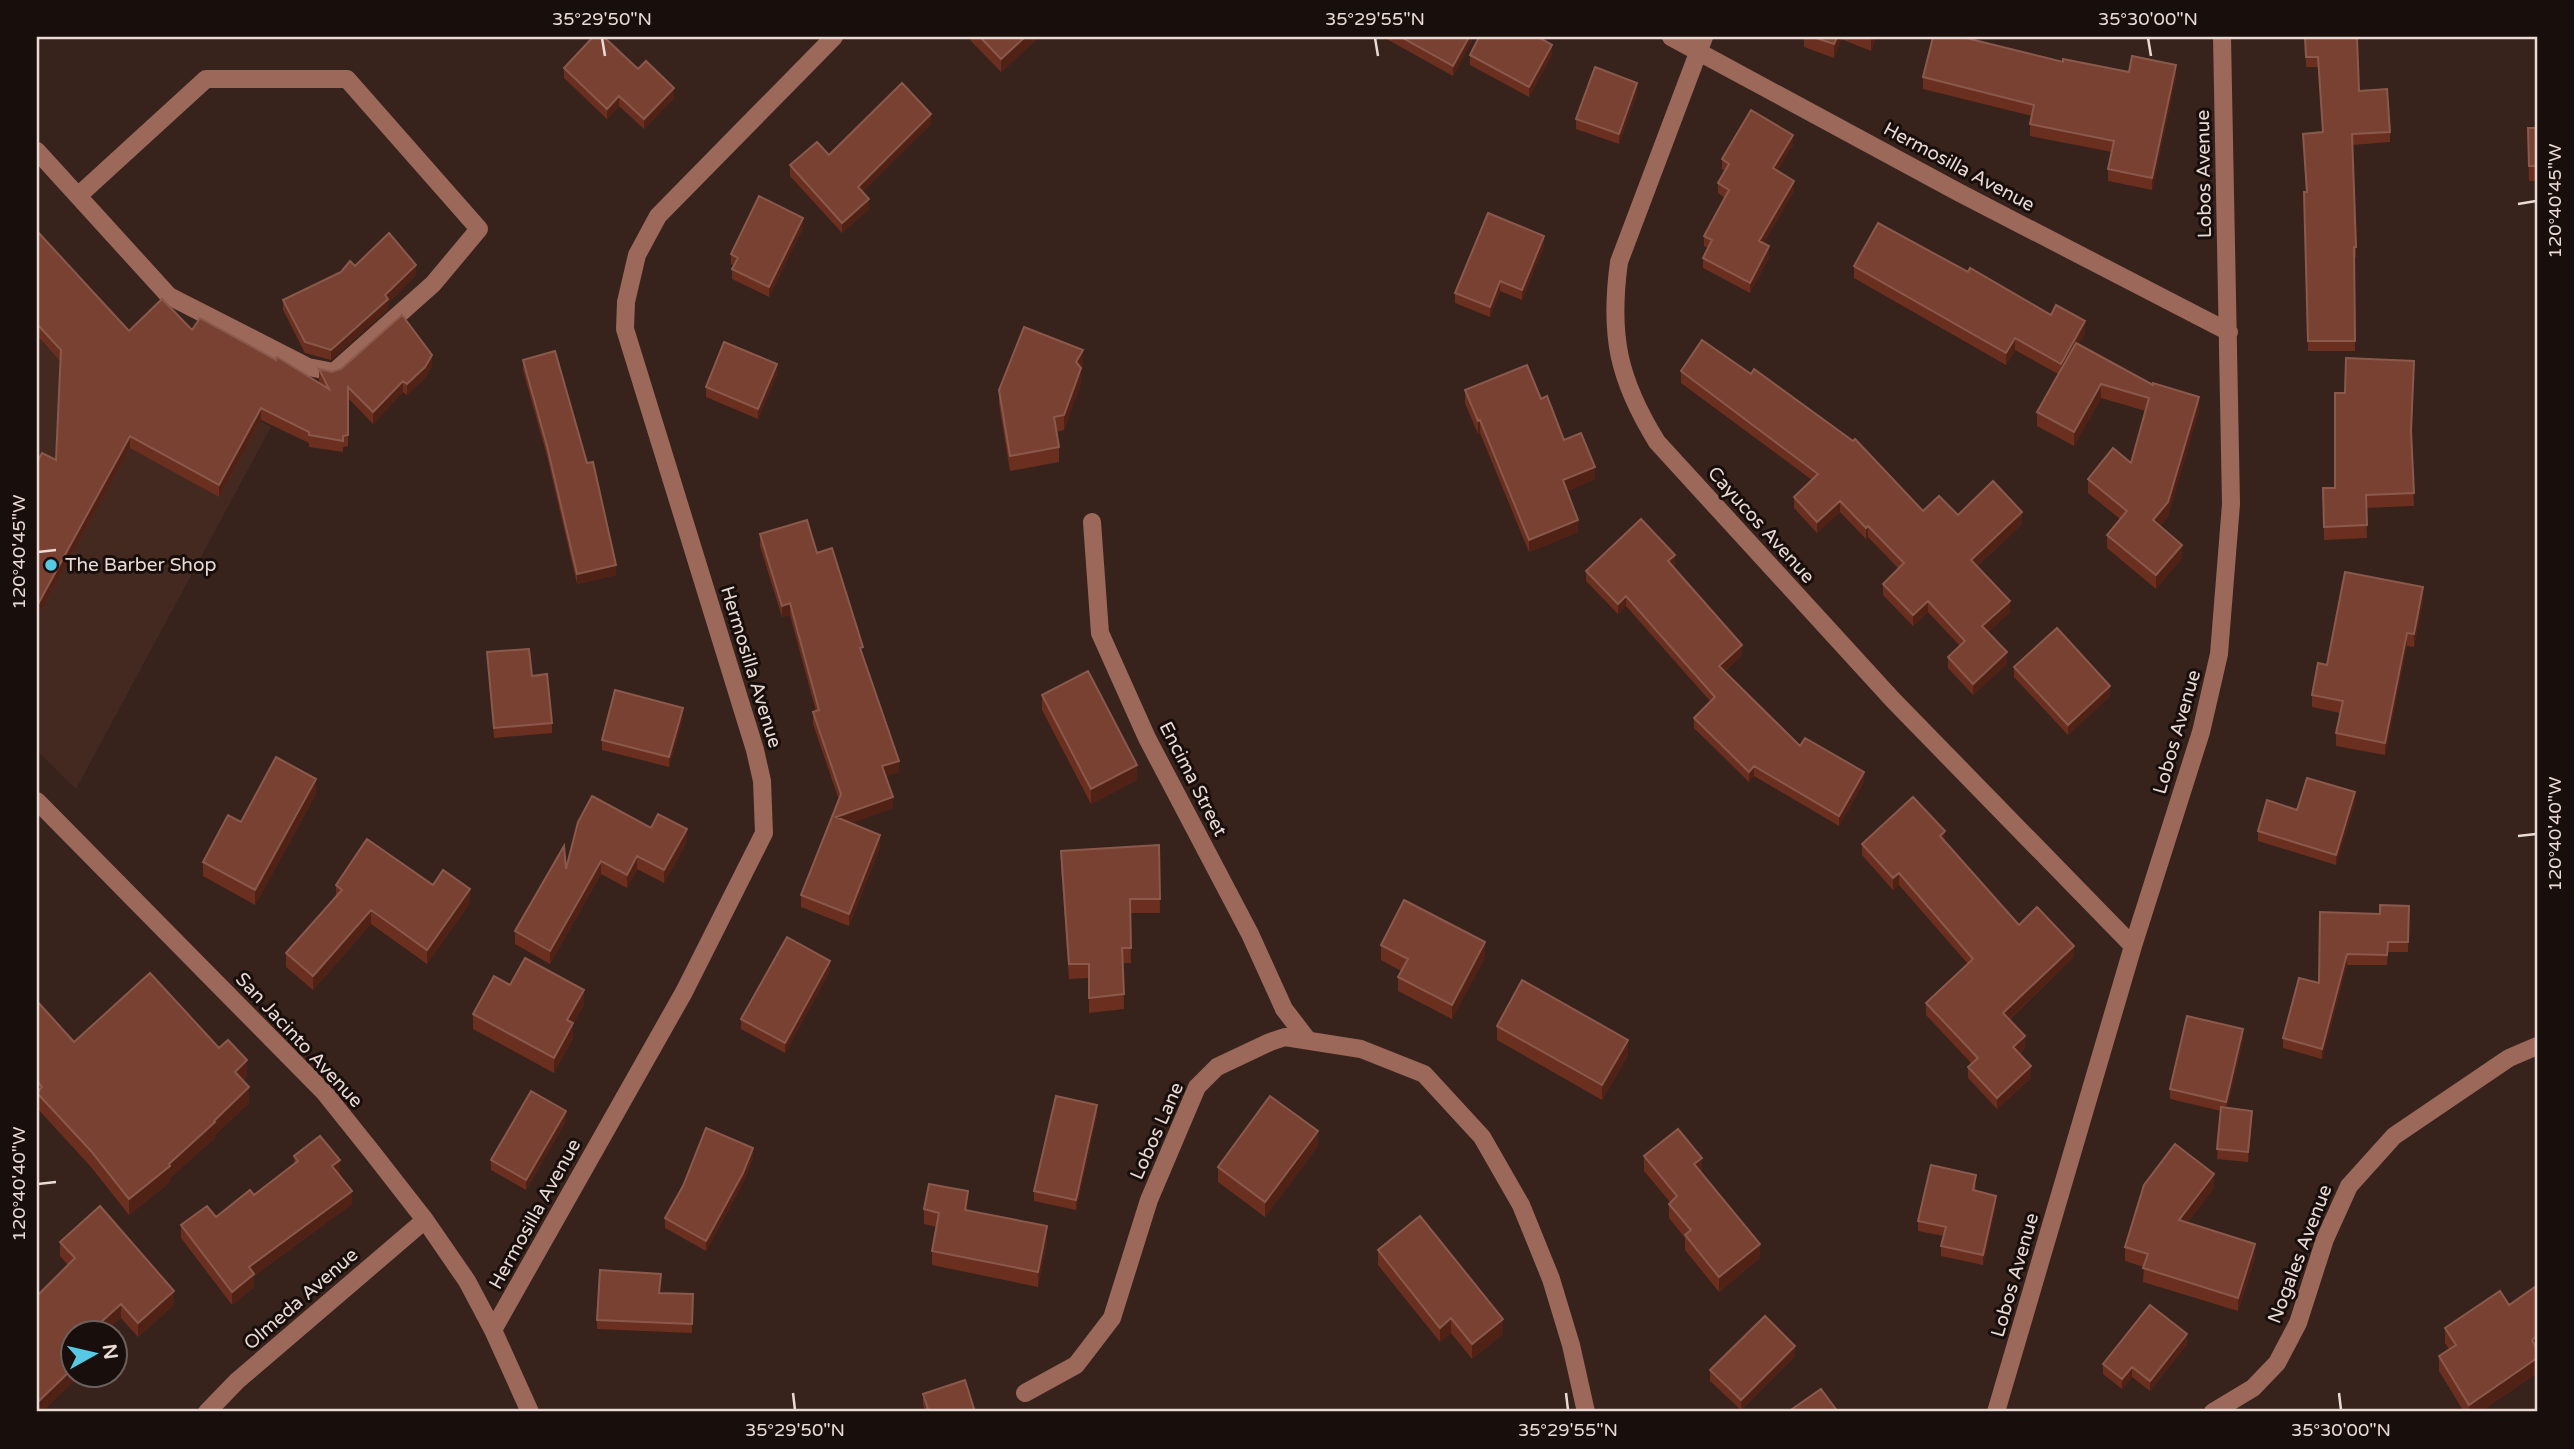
<svg xmlns="http://www.w3.org/2000/svg" width="2574" height="1449" font-family="'Varela Round',sans-serif">
  <style>
    .built { fill: #442921 }
    .lines { fill: none; stroke-linecap: round; stroke-linejoin: round }
    .minor { stroke: #9b685a; stroke-width: 18 }
    .wall { fill: #6b2f1f }
    .shaded-wall { fill: #502215 }
    .building { fill: #784132; stroke: #8a594c; stroke-width: 2 }
    .ticks { fill: none; stroke: #e9dad6; stroke-width: 2.5 }
    .poi-dot { fill: #58c9e4; stroke: #180e0b; stroke-width: 2.5 }
    .labels { text-anchor: middle; dominant-baseline: central; stroke-width: 6; stroke-linejoin: round; paint-order: stroke }
    .street-label { font-size: 19px; fill: #e9dad6; stroke: #180e0b }
    .poi-label { font-size: 19px; fill: #e9dad6; stroke: #180e0b; text-anchor: start }
    .neatline { fill: none; stroke: #e9dad6; stroke-width: 2.5 }
    .ticks-label { font-size: 18px; text-anchor: middle; fill: #e9dad6 }
  </style>
  <rect width="100%" height="100%" fill="#37221c"/>
  <path class="built" d="M37,231L163,366L271,427L76,789L37,750Z"/>
  <g class="lines">
    <path class="minor" d="M1671,37L1958,192L2229,332
      M1704,37L1619,262C1609,335 1618,379 1657,442L1893,700L2133,946
      M37,151L169,296L308,367L334,372L433,284L479,229L347,79H206L78,196
      M1092,522L1100,633L1147,738L1250,934L1284,1009L1307,1039
      M37,801L324,1092L372,1152L425,1220L467,1281L493,1330L530,1412
      M493,1330L684,992L764,833L762,781L755,750L625,329L626,302L637,255L658,216L834,37
      M1025,1393L1076,1365L1112,1318L1149,1200L1197,1087L1217,1067L1270,1042L1285,1037L1361,1049L1424,1074L1482,1137L1521,1205L1551,1279L1571,1345L1586,1412
      M207,1412L237,1381L425,1220
      M1996,1412L2133,946L2201,732L2219,654L2231,504L2222,37
      M2213,1412L2253,1388L2277,1363L2298,1323L2325,1239L2349,1186L2394,1136L2509,1058L2537,1046"/>
  </g>
  <path class="wall" d="M971,37H1039L1001,72L971,41Z
    M1383,37H1472V41L1453,76Z
    M1804,37H1876L1871,51L1841,39L1834,58L1804,47Z
    M2305,37L2359,91L2390,132V142L2352,145L2356,247V257H2354L2355,351H2308L2304,202L2306,192L2303,134L2323,132L2318,67H2306Z
    M1470,55H1552L1529,97L1470,65Z
    M2063,62L2129,72L2176,77L2152,190L2108,181V169L2112,152L2030,136V124L2032,116L1923,89V77Z
    M564,68L638,69L674,98L644,129L619,106L607,119L564,78Z
    M1637,93L1619,144L1576,129V119Z
    M931,124L862,192L869,209L842,233L790,176V165Z
    M2528,128H2537V181H2529Z
    M1793,145L1777,170L1794,191L1763,244L1769,257L1750,293L1703,268V258L1708,248L1704,246V236L1725,198L1718,193V183L1725,171L1722,169V159Z
    M803,228L769,297L732,279V269L734,266L731,264V254Z
    M37,231L129,331L192,330L320,384L319,381V369L332,372L432,367L425,378L407,395L403,392L373,424L348,398V446L343,447V452L309,447V443L261,420L219,497L130,448L37,618V462L56,460L60,361L37,335Z
    M1544,246L1522,300L1500,291L1490,317L1455,303V293Z
    M355,266L416,275L388,303V309L331,360L305,353L283,310V300Z
    M1854,266L1968,272L2085,333L2078,344L2199,410L2168,516L2160,526L2182,558L2156,589L2107,548V535L2120,519L2088,493V479L2131,463L2146,411L2101,398L2074,446L2037,426V412L2058,374L2015,350L2006,365L1854,278Z
    M523,360L616,575L577,584L547,456L523,370Z
    M1083,365L1081,368V383L1064,430L1056,432L1059,447V462L1010,471L999,404V390Z
    M1681,371L1923,511L2022,524L1977,566L2010,612L1988,632L2007,664L1973,695L1948,668V657L1960,646L1928,612L1913,626L1883,595V584L1899,569L1868,537L1866,539L1840,512L1817,533L1794,508V497L1812,480L1681,383Z
    M777,374L758,419L706,397V387Z
    M1465,390L1541,399L1564,440L1595,479L1567,491L1578,532L1529,552L1480,433L1478,434L1465,403Z
    M2411,436L2414,506L2366,508L2367,538L2324,540L2323,501L2335,488Z
    M760,534L817,553L863,657L899,772L886,776L893,808L851,823L880,847L849,926L801,907V895L839,800L813,724V712L816,711L790,615L782,617L760,546Z
    M1675,565L1673,567L1742,655L1725,671L1800,746L1864,782L1839,826L1754,776L1749,782L1694,728V718L1710,701L1626,606L1618,614L1586,581V571Z
    M2423,600L2414,647L2407,646L2385,755L2336,746V733L2340,713L2312,707V695L2327,665Z
    M487,652L532,676L552,723V733L494,738Z
    M2014,667L2110,696L2068,735L2014,677Z
    M1042,695L1137,780L1091,804L1042,710Z
    M683,718L669,767L602,750V740Z
    M316,794L255,905L203,876V862L241,822Z
    M2355,802L2336,865L2258,841V831L2297,810Z
    M651,828L687,842L664,883L637,869L627,888L601,874L550,964L515,944V931L566,869Z
    M1945,841L2019,925L2074,957L2009,1020L2025,1048L2019,1054L2031,1078L1997,1109L1968,1078V1067L1972,1064L1926,1015V1003L1968,964L1899,885L1893,890L1862,855V844Z
    M1159,845L1160,913H1130L1131,963H1123L1124,1009L1089,1013V978L1069,979L1061,866V851Z
    M336,885H433L470,903L427,964L371,924L313,990L286,967V953L336,897Z
    M2409,906L2408,952H2388L2387,965H2347L2322,1059L2283,1048V1038L2319,983L2380,914Z
    M1381,945L1485,957L1452,1019L1398,991V977L1401,971L1381,960Z
    M830,971L785,1053L741,1029V1019Z
    M510,985L584,1005L573,1023V1038L554,1073L473,1029V1014Z
    M37,1001L74,1042L219,1048L247,1076L243,1081L249,1103L215,1135V1138L170,1178V1182L129,1215L91,1167L37,1108Z
    M1497,1026L1628,1055L1602,1100L1497,1040Z
    M2243,1039L2227,1108L2252,1121L2248,1162L2217,1159L2221,1111L2170,1099V1089Z
    M1097,1115L1076,1210L1034,1201V1191Z
    M566,1121L526,1190L491,1170V1160Z
    M1318,1146L1265,1217L1218,1182V1167Z
    M294,1156L340,1173L339,1174L352,1204L254,1276V1287L232,1305L181,1238V1225L216,1217L254,1195L294,1164Z
    M1644,1156L1702,1173H1701L1760,1258L1719,1292L1685,1250V1238L1669,1218V1204L1670,1202L1644,1171Z
    M753,1158L743,1183L706,1251L665,1228V1218Z
    M1976,1185L1975,1191L1996,1206L1983,1265L1941,1256V1246L1944,1236L1918,1231V1221Z
    M2214,1188L2187,1223L2255,1258L2238,1311L2143,1282L2144,1267L2125,1261V1247Z
    M968,1206L967,1210L1047,1241L1038,1287L932,1265V1251L937,1227L924,1224V1209Z
    M60,1242L174,1305L138,1337L121,1318L74,1334V1376H79L42,1412H37L68,1265L60,1256Z
    M1378,1250L1503,1334L1472,1359L1451,1333L1440,1342L1378,1265Z
    M2537,1290V1373L2480,1412H2464L2439,1371V1356L2449,1349L2445,1343V1328L2509,1305Z
    M660,1293L693,1294L692,1333L597,1329V1320Z
    M2187,1344L2150,1391L2132,1377L2122,1389L2103,1374V1364Z
    M1795,1356L1741,1410L1710,1381V1370Z
    M923,1394L975,1412H925L923,1404Z"/>
  <path class="shaded-wall" d="M1025,37H1039L1001,72V59Z
    M1469,37H1472V41L1453,76V66Z
    M1837,37H1841V39L1834,58V44Z
    M1871,37H1876L1871,51Z
    M1552,45V55L1529,97V87Z
    M2176,65V77L2152,190V178Z
    M1637,83V93L1619,144V134Z
    M674,88V98L644,129V119Z
    M619,96V106L607,119V109Z
    M931,114V124L858,197V187Z
    M1793,135V145L1773,178V168Z
    M1794,181V191L1759,251V241Z
    M869,199V209L842,233V223Z
    M803,218V228L769,297V287Z
    M1544,236V246L1522,300V290Z
    M1769,246V257L1750,293V283Z
    M416,265V275L388,303V309L331,360V350Z
    M1500,281V291L1490,317V307Z
    M2085,321V333L2061,376V364Z
    M2015,338V350L2006,365V353Z
    M1083,350V365L1076,377V362Z
    M432,355V367L425,378L407,395V384Z
    M777,364V374L758,419V409Z
    M1081,368V383L1064,430V415Z
    M403,381V392L373,424V412Z
    M2101,384V398L2074,446V432Z
    M2199,397V410L2168,516L2153,534V520Z
    M261,408V420L219,497V485Z
    M1480,420V433L1478,434V421Z
    M130,436V448L37,618V606Z
    M1595,467V479L1563,493V480Z
    M1840,501V512L1817,533V522Z
    M2022,512V524L1971,571V560Z
    M1578,520V532L1529,552V540Z
    M1868,526V537L1866,539V528Z
    M2182,545V558L2156,589V575Z
    M1675,555V565L1668,571V561Z
    M616,565V575L577,584V574Z
    M2423,587V600L2414,647V634Z
    M1626,596V606L1618,614V604Z
    M1928,601V612L1913,626V615Z
    M2010,601V612L1982,638V626Z
    M790,603V615L782,617V606Z
    M2407,633V646L2385,755V743Z
    M1742,645V655L1719,676V666Z
    M2007,652V664L1973,695V684Z
    M2110,686V696L2068,735V725Z
    M683,708V718L669,767V757Z
    M899,761V772L882,778V766Z
    M1137,765V780L1091,804V789Z
    M1754,766V776L1749,782V772Z
    M1864,772V782L1839,826V816Z
    M316,779V794L255,905V890Z
    M2355,792V802L2336,865V855Z
    M893,797V808L836,829V817Z
    M687,829V842L664,883V870Z
    M1945,831V843L1940,836Z
    M880,835V847L849,926V914Z
    M637,856V869L627,888V875Z
    M601,861V874L550,964V951Z
    M1899,873V885L1893,890V878Z
    M470,889V903L427,964V950Z
    M371,910V924L313,990V976Z
    M1485,942V957L1452,1019V1005Z
    M2074,946V957L2003,1025V1013Z
    M2347,954V965L2322,1059V1049Z
    M830,961V971L785,1053V1043Z
    M584,990V1005L567,1035V1020Z
    M573,1023V1038L554,1073V1058Z
    M2243,1029V1039L2226,1112V1102Z
    M2025,1036V1048L2013,1059V1047Z
    M1628,1040V1055L1602,1100V1085Z
    M247,1060V1076L235,1088V1072Z
    M2031,1066V1078L1997,1109V1098Z
    M249,1087V1103L215,1135V1138L170,1178V1182L129,1215V1199L169,1164Z
    M1097,1105V1115L1076,1210V1200Z
    M566,1111V1121L526,1190V1180Z
    M2252,1111V1121L2248,1162V1152Z
    M1318,1131V1146L1265,1217V1202Z
    M753,1148V1158L743,1183L706,1251V1241Z
    M1702,1158V1173L1694,1179V1164Z
    M340,1160V1173L332,1179V1166Z
    M2214,1174V1188L2179,1234V1220Z
    M352,1191V1204L254,1276V1287L232,1305V1292L249,1267Z
    M968,1191V1206L965,1224V1210Z
    M1996,1196V1206L1983,1265V1255Z
    M1047,1226V1241L1038,1287V1272Z
    M1760,1244V1258L1719,1292V1277Z
    M2255,1244V1258L2238,1311V1298Z
    M174,1291V1305L138,1337V1323Z
    M121,1304V1318L104,1334H88Z
    M1451,1318V1333L1440,1342V1328Z
    M1503,1319V1334L1472,1359V1344Z
    M2187,1334V1344L2150,1391V1381Z
    M2537,1336V1351L2532,1340Z
    M1795,1346V1356L1741,1410V1400Z
    M2537,1358V1373L2480,1412H2469V1405Z
    M74,1367V1376H79L42,1412H37V1403Z
    M2132,1367V1377L2122,1389V1379Z"/>
  <path class="building" d="M593,37H604L638,69L646,61L674,88L644,119L619,96L607,109L564,68Z
    M980,37H1025L1001,59Z
    M1401,37H1469L1453,66Z
    M1479,37H1538L1552,45L1529,87L1470,55Z
    M1813,37H1837L1834,44Z
    M1933,37H1962L2063,62V59L2129,72L2132,56L2176,65L2152,178L2108,169L2114,141L2030,124L2034,105L1923,77Z
    M2305,37H2357L2359,91L2387,89L2390,132L2352,134L2356,247H2354L2355,341H2308L2304,192H2307L2303,134L2323,132L2318,57H2306Z
    M1595,67L1637,83L1619,134L1576,119Z
    M902,83L931,114L858,187L869,199L842,223L790,165L817,142L829,155Z
    M1751,110L1793,135L1773,168L1794,181L1759,241L1769,246L1750,283L1703,258L1712,240L1704,236L1729,190L1718,183L1729,164L1722,159Z
    M2528,128H2537V166H2529Z
    M759,196L803,218L769,287L732,269L738,258L731,254Z
    M1488,213L1544,236L1522,290L1500,281L1490,307L1455,293Z
    M1878,223L1968,272L1970,268L2051,315L2056,305L2085,321L2061,364L2015,338L2006,353L1854,266Z
    M37,231L129,331L162,299L192,330L200,318L276,360L277,357L329,389L319,369L332,372L341,369L402,315L432,355L425,367L407,384L403,381L373,412L348,387V435L343,436V441L309,435V432L261,408L219,485L130,436L37,606V462L42,453L56,460L61,350L37,324Z
    M389,233L416,265L385,295L388,299L331,350L305,342L283,300L341,272L350,261L355,266Z
    M1024,327L1083,350L1076,362L1081,368L1064,415L1054,417L1059,447L1010,456L999,390Z
    M1702,340L1751,374L1754,369L1853,441L1855,439L1923,511L1939,496L1958,515L1993,481L2022,512L1971,560L2010,601L1982,626L2007,652L1973,684L1948,657L1965,641L1928,601L1913,615L1883,584L1904,563L1868,526L1866,528L1840,501L1817,522L1794,497L1818,474L1681,371Z
    M724,342L777,364L758,409L706,387Z
    M2076,343L2153,385V383L2199,397L2168,502L2153,520L2182,545L2156,575L2107,535L2127,511L2088,479L2113,448L2131,463L2149,398L2101,384L2074,432L2037,412Z
    M555,351L587,463L593,462L616,565L577,574L547,446L523,360Z
    M2346,358L2414,361L2411,431L2414,493L2366,495L2367,525L2324,527L2323,488H2335V393H2345Z
    M1527,365L1541,399L1547,396L1564,440L1581,433L1595,467L1563,480L1578,520L1529,540L1480,420L1478,421L1465,390Z
    M1641,519L1675,555L1668,561L1742,645L1719,666L1800,746L1805,738L1864,772L1839,816L1754,766L1749,772L1694,718L1715,697L1626,596L1618,604L1586,571Z
    M807,520L817,553L832,548L863,647L860,648L899,761L882,766L893,797L836,817L880,835L849,914L801,895L841,794L813,712L819,710L790,603L782,606L760,534Z
    M2345,572L2423,587L2414,634L2407,633L2385,743L2336,733L2343,701L2312,695L2318,663L2327,665Z
    M2057,628L2110,686L2068,725L2014,667Z
    M529,649L532,676L547,674L552,723L494,728L487,652Z
    M1088,671L1137,765L1091,789L1042,695Z
    M615,690L683,708L669,757L602,740Z
    M276,757L316,779L255,890L203,862L228,815L241,822Z
    M2307,778L2355,792L2336,855L2258,831L2267,800L2297,810Z
    M592,796L651,828L658,814L687,829L664,870L637,856L627,875L601,861L550,951L515,931L564,846L566,869L578,822Z
    M1913,797L1945,831L1940,836L2019,925L2037,907L2074,946L2003,1013L2025,1036L2013,1047L2031,1066L1997,1098L1968,1067L1978,1058L1926,1003L1973,959L1899,873L1893,878L1862,844Z
    M367,839L433,885L443,870L470,889L427,950L371,910L313,976L286,953L342,890L336,885Z
    M1159,845L1160,899H1130L1131,948H1122L1124,994L1089,998V964H1069L1061,851Z
    M1404,900L1485,942L1452,1005L1398,977L1408,959L1381,945Z
    M2380,905L2409,906L2408,942H2388L2387,955L2347,954L2322,1049L2283,1038L2299,978L2319,983L2320,912L2380,914Z
    M787,937L830,961L785,1043L741,1019Z
    M525,958L584,990L567,1020L573,1023L554,1058L473,1014L494,976L510,985Z
    M150,973L219,1048L228,1040L247,1060L235,1072L249,1087L214,1121L215,1122L169,1164L170,1166L129,1199L91,1151L37,1093L42,1087L37,1081V1001L74,1042Z
    M1522,980L1628,1040L1602,1085L1497,1026Z
    M2187,1016L2243,1029L2226,1102L2170,1089Z
    M531,1091L566,1111L526,1180L491,1160Z
    M1056,1096L1097,1105L1076,1200L1034,1191Z
    M1270,1096L1318,1131L1265,1202L1218,1167Z
    M2221,1107L2252,1111L2248,1152L2217,1149Z
    M706,1128L753,1148L743,1173L706,1241L665,1218L683,1186Z
    M1678,1129L1702,1158L1694,1164L1760,1244L1719,1277L1685,1235L1691,1230L1669,1204L1677,1196L1644,1156Z
    M320,1136L340,1160L332,1166L352,1191L249,1267L254,1274L232,1292L181,1225L207,1206L216,1217L250,1190L254,1195L298,1161L294,1156Z
    M2175,1144L2214,1174L2179,1220L2255,1244L2238,1298L2143,1268L2148,1254L2125,1247L2144,1185Z
    M1931,1165L1976,1175L1973,1190L1996,1196L1983,1255L1941,1246L1946,1227L1918,1221Z
    M929,1184L968,1191L965,1210L1047,1226L1038,1272L932,1251L939,1213L924,1209Z
    M100,1206L174,1291L138,1323L121,1304L88,1334H74V1367L37,1403V1296L75,1258L60,1242Z
    M1420,1216L1503,1319L1472,1344L1451,1318L1440,1328L1378,1250Z
    M600,1270L661,1274L659,1293L693,1294L692,1324L597,1320Z
    M2535,1287L2537,1290V1336L2532,1340L2537,1349V1358L2469,1405L2439,1356L2456,1345L2445,1328L2500,1291L2509,1305Z
    M2150,1305L2187,1334L2150,1381L2132,1367L2122,1379L2103,1364Z
    M1765,1316L1795,1346L1741,1400L1710,1370Z
    M965,1380L975,1412H929L923,1394Z
    M1821,1389L1838,1412H1788Z"/>
  <path class="ticks" d="M602,38L605,56M1375,38L1378,56M2148,38L2151,56M2518,204L2536,201M38,552L56,550M2518,836L2536,834M38,1184L56,1182M793,1393L795,1410M1566,1393L1568,1410M2339,1393L2341,1410"/>
  <circle class="poi-dot" cx="51" cy="565" r="7"/>
  <g class="labels">
    <g class="street-label">
      <text transform="translate(1959 167) rotate(28)">Hermosilla Avenue</text>
      <text transform="translate(2204 174) rotate(-91)">Lobos Avenue</text>
      <text transform="translate(1761 525) rotate(48)">Cayucos Avenue</text>
      <text transform="translate(751 667) rotate(73)">Hermosilla Avenue</text>
      <text transform="translate(2177 732) rotate(-74)">Lobos Avenue</text>
      <text transform="translate(1193 779) rotate(63)">Encima Street</text>
      <text transform="translate(299 1040) rotate(47)">San Jacinto Avenue</text>
      <text transform="translate(1157 1131) rotate(-66)">Lobos Lane</text>
      <text transform="translate(535 1214) rotate(-61)">Hermosilla Avenue</text>
      <text transform="translate(2300 1254) rotate(-69)">Nogales Avenue</text>
      <text transform="translate(2015 1275) rotate(-74)">Lobos Avenue</text>
      <text transform="translate(301 1299) rotate(-41)">Olmeda Avenue</text>
    </g>
    <g class="poi-label">
      <text x="65" y="565">The Barber Shop</text>
    </g>
  </g>
  <rect width="2574" height="1449" fill="none" stroke="#180e0b" stroke-width="77"/>
  <g transform="translate(94 1354) rotate(82)"><circle r="33" fill="#180e0b" stroke="#6c605c" stroke-width="2"/>
  <path d="M0-5L12 26L0 18L-12 26Z" fill="#58c9e4"/>
  <text y="-10" font-size="19" font-weight="bold" text-anchor="middle" fill="#e9dad6">N</text>
  </g>
  <rect x="38" y="38" width="2498" height="1372" class="neatline"/>
  <g class="ticks-label">
    <text x="602" y="25">35°29'50"N</text>
    <text x="1375" y="25">35°29'55"N</text>
    <text x="2148" y="25">35°30'00"N</text>
    <text transform="translate(2555 201) rotate(-90)" y="6">120°40'45"W</text>
    <text transform="translate(19 552) rotate(-90)" y="6">120°40'45"W</text>
    <text transform="translate(2555 834) rotate(-90)" y="6">120°40'40"W</text>
    <text transform="translate(19 1184) rotate(-90)" y="6">120°40'40"W</text>
    <text x="795" y="1436">35°29'50"N</text>
    <text x="1568" y="1436">35°29'55"N</text>
    <text x="2341" y="1436">35°30'00"N</text>
  </g>
</svg>
